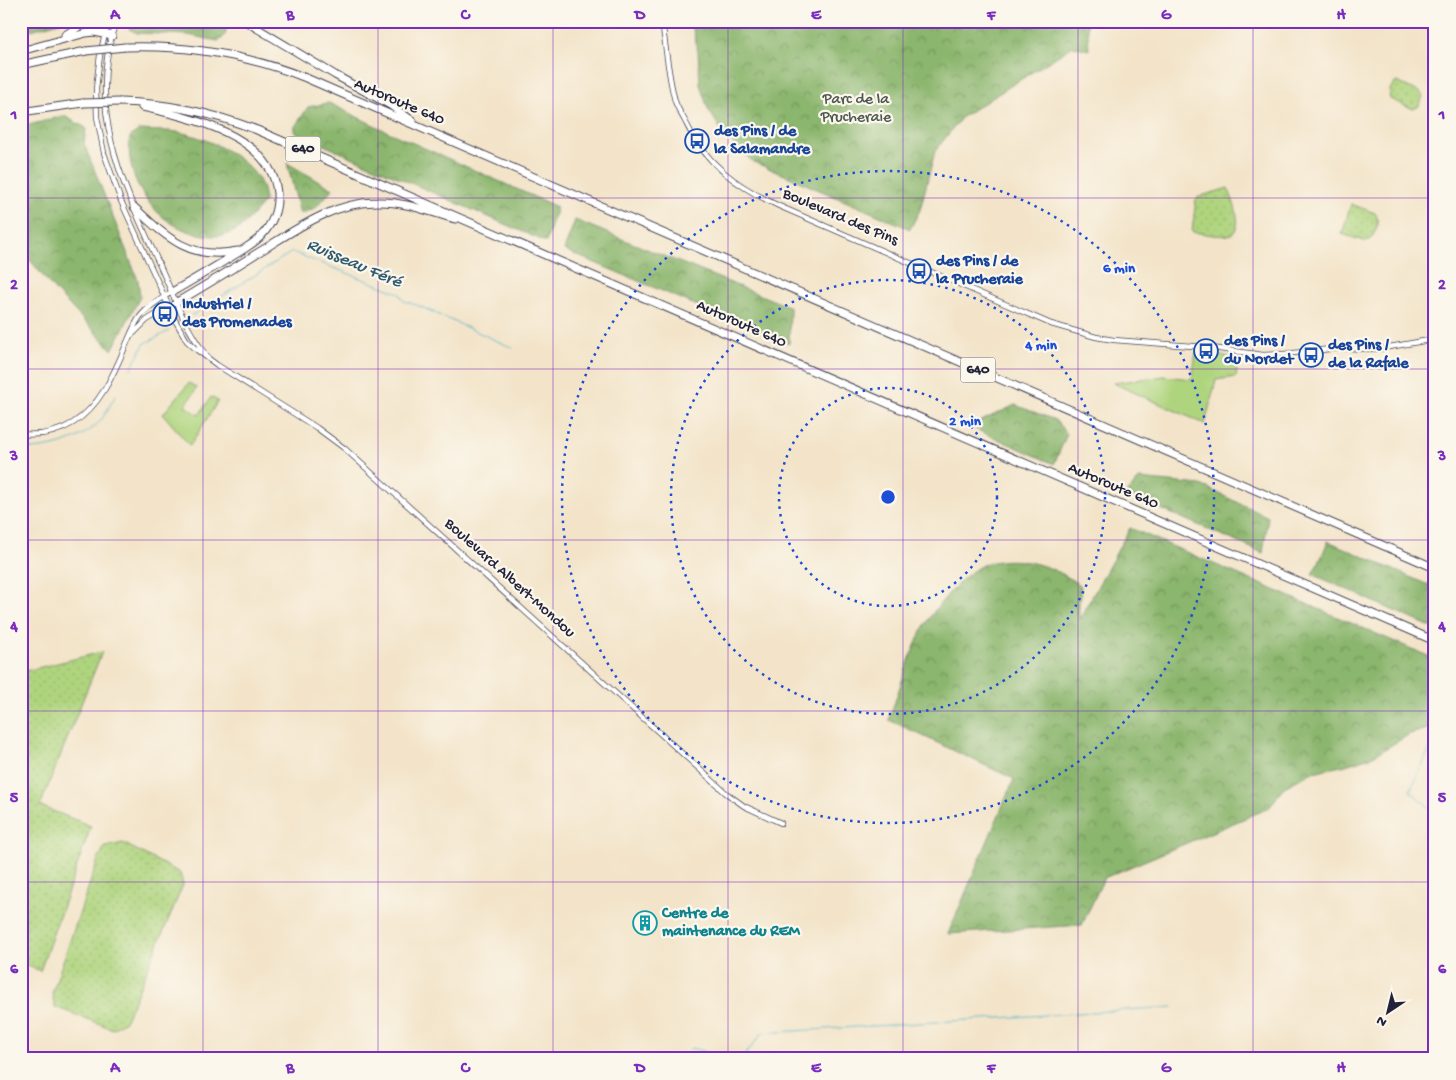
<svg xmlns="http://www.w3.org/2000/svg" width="1456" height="1080" font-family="'Gochi Hand',sans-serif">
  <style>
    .grass { fill: url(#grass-dots); stroke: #687b5c }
    .forest { fill: url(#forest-crowns); stroke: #566c54 }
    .park { fill: #afd47e; stroke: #687b5c }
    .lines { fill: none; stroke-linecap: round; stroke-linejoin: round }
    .stream { stroke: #45b0c3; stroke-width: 1 }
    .minor-casing { stroke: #413f50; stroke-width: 6 }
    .highway-casing { stroke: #413f50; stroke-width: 9 }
    .minor { stroke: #fff; stroke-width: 4.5 }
    .highway { stroke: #fff; stroke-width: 7 }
    .highway-bridge-casing { stroke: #413f50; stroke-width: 9; stroke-linecap: butt }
    .highway-bridge { stroke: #fff; stroke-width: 7 }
    .grid { fill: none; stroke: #7b2cbf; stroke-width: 1; stroke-opacity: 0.55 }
    .ring { fill: none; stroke: #1d4ed8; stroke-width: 2.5; stroke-dasharray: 2.5 5 }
    .labels { text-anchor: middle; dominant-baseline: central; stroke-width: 4.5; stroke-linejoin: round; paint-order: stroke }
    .shield { fill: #fbf7ec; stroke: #636270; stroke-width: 1 }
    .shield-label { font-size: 15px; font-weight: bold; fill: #22223b }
    .park-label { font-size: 16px; fill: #4c574f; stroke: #fbf7ec }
    .street-label { font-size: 16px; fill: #22223b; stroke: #fbf7ec }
    .transit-label { font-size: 16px; font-weight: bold; fill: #164399; stroke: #fbf7ec; text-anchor: start }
    .culture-label { font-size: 16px; font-weight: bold; fill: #0d838f; stroke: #fbf7ec; text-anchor: start }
    .water-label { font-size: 18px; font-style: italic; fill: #305b71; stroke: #fbf7ec }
    .centre { fill: #1d4ed8; stroke: #fbf7ec; stroke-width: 2.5 }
    .ring-label { font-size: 15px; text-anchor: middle; font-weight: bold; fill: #1d4ed8; stroke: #fbf7ec; stroke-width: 4.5; stroke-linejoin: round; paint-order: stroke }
    .neatline { fill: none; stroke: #7b2cbf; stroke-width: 2 }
    .grid-label { font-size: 16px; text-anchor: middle; font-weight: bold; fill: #7b2cbf }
  </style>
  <defs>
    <pattern id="grass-dots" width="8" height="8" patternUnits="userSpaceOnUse" patternTransform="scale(1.25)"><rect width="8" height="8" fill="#afd47e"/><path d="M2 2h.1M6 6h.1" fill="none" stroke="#96b66e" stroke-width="1.8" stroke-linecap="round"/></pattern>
    <pattern id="forest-crowns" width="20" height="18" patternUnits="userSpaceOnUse" patternTransform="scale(1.25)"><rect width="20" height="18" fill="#8bb66d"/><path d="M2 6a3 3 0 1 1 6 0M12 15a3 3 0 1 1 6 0" fill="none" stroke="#71945b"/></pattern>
  </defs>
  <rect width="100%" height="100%" fill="#fbf7ec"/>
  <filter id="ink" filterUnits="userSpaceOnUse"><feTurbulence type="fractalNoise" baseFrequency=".02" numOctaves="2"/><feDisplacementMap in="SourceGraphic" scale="10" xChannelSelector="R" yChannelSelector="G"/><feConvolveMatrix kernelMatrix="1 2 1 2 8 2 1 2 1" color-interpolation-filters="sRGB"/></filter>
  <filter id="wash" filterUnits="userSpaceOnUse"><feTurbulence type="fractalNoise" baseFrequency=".0096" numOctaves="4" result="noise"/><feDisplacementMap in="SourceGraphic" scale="20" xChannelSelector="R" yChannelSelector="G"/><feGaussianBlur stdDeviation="1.12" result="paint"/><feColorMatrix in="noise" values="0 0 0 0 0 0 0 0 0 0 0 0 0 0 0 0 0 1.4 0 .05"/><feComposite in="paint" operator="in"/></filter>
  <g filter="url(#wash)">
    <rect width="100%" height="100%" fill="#f3e4c9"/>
    <path class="grass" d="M1397,82L1421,93L1423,97L1418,107L1412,109L1390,99C1388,93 1391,84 1397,82Z
      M1228,188C1232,198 1247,231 1228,235C1218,237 1203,233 1192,232L1196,199L1198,197Z
      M1351,204L1375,213C1381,221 1375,236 1367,242L1342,234Z
      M102,652L40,806L91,826L40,971L21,963V672Z
      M123,843L180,873L183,885L126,1020L113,1029L55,1007L52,993L99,857L105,847Z"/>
    <path class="forest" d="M21,21H63L21,33Z
      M131,21H214L226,29C226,35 224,38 218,41L188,35L137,33L129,29Z
      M691,21H1087L1089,50L1073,46L962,117L935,151L920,210L910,229L752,161L723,133L708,109L700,84L698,51Z
      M329,103L386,131L557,207L546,242L294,132V128L308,107Z
      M64,116L86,128L84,144L138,280L140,297L112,350L52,287L21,249V127Z
      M139,130C151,131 165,130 177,132C205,136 251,158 262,186C264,191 264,196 265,201C257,209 244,227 235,231C222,237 212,237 198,234C155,225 124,180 130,137Z
      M287,163L333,189L315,208L300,214Z
      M575,220L790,307L789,344L564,250Z
      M1015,405L1055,420L1067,434L1054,464L973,428L979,422Z
      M1139,479L1201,485L1268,517L1263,553L1126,494Z
      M1130,528L1435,659V724L1427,729L1410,734L1373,756L1346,765L1313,772L1284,787L1269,808L1104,878L1082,925L948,934L1014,779L889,720C899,690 908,659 922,630C932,611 967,568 988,563C1022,555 1054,566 1081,586L1079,607V620Z
      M1328,541L1435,588V629L1312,574L1321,558Z"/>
    <path class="park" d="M1196,352L1235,358L1238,362L1236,377L1216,380L1205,424L1113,383L1164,376L1192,379Z
      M189,383L197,388L185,406L199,415L211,397L218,401L190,446L163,414Z"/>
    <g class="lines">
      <path class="stream" d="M192,315L292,252L399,293L404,301L419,306L513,348
        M131,369L144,344L169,331
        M21,449C45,450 79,442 97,424C105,417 110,404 116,395
        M1435,738L1410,791L1435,812
        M690,1050L691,1048L733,1059
        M742,1059L762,1033L1173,1007"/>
    </g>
  </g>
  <g filter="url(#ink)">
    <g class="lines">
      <g class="minor-casing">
        <path id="minor" d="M108,21L100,55L96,89L97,117L104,153L121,201L175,320L187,341L197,350L217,365L317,428L344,448L726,793L744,806L781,823
          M116,21C85,112 124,187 161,268C174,297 186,330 206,355
          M662,21C666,48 668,75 675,101C677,108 682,115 685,121C705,164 738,187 779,206L1051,324L1096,337L1114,340L1205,347L1263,355L1284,354L1340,348L1378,349L1435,339
          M132,335L147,320L177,302
          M21,434C40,436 57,433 73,423C103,404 115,370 129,338C132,331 135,324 139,318C147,307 161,299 172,292"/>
      </g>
      <g class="highway-casing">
        <path id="highway" d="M245,21L335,75L390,105L413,121
          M65,35L88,21
          M125,47C187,45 248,55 306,78L1435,568
          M21,51L86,33L95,32L112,36
          M21,65L86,51
          M120,102C167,103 213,113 257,130L1435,641
          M142,107C188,117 272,135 277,193C278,209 272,224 262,235C256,242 248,246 241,251C218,265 195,279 172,292
          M21,112L83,103
          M134,207C166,237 190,261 238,251
          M177,302C205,286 232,269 259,252C295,230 333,202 377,202C404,201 430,212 455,219"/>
      </g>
      <use href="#minor" class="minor"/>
      <use href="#highway" class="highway"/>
      <g class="highway-bridge-casing">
        <path id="highway-bridge" d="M86,51L125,47
          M83,103L120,102"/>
      </g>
      <use href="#highway-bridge" class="highway-bridge"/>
    </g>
  </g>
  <path class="grid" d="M203,21V1059M378,21V1059M553,21V1059M728,21V1059M903,21V1059M1078,21V1059M1253,21V1059M21,198H1435M21,369H1435M21,540H1435M21,711H1435M21,882H1435"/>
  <g class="ring">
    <circle cx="888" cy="497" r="109"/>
    <circle cx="888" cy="497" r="217"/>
    <circle cx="888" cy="497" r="326"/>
  </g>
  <defs>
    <g id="bus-ring" transform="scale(1.25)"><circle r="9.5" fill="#fbf7ec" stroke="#1a4fb4" stroke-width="1.5"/><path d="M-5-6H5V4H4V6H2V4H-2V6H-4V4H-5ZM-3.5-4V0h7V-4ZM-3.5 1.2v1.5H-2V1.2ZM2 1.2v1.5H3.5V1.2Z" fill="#1a4fb4"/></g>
    <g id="building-ring" transform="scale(1.25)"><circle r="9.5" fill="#fbf7ec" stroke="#0f9aa8" stroke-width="1.5"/><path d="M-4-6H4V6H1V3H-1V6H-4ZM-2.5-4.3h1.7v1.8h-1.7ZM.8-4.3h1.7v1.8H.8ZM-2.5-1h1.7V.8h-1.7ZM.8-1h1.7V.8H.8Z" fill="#0f9aa8"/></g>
  </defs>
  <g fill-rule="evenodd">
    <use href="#bus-ring" x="697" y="141"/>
    <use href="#bus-ring" x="919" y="271"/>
    <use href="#bus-ring" x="165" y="314"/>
    <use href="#bus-ring" x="1206" y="351"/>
    <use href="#bus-ring" x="1311" y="355"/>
    <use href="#building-ring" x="645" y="923"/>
  </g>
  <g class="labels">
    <g class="shield">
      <rect x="285.5" y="136.5" width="35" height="25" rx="4"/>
      <rect x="960.5" y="357.5" width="35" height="25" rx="4"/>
    </g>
    <g class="shield-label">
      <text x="303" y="149">640</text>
      <text x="978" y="370">640</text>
    </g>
    <g class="park-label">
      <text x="856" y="100">Parc de la<tspan x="856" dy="18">Prucheraie</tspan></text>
    </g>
    <g class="street-label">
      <text transform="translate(399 103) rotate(23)">Autoroute 640</text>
      <text transform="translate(840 218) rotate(23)">Boulevard des Pins</text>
      <text transform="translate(741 325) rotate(24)">Autoroute 640</text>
      <text transform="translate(1113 487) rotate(23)">Autoroute 640</text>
      <text transform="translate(509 579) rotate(42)">Boulevard Albert-Mondou</text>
    </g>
    <g class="transit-label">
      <text x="714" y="132">des Pins / de<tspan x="714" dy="18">la Salamandre</tspan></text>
      <text x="936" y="262">des Pins / de<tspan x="936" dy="18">la Prucheraie</tspan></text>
      <text x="182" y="305">Industriel /<tspan x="182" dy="18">des Promenades</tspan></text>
      <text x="1224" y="342">des Pins /<tspan x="1224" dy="18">du Nordet</tspan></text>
      <text x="1328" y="346">des Pins /<tspan x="1328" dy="18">de la Rafale</tspan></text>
    </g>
    <g class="culture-label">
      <text x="662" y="914">Centre de<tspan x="662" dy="18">maintenance du REM</tspan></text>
    </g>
    <g class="water-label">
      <text transform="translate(354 264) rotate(23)">Ruisseau Féré</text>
    </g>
  </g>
  <circle cx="888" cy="497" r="8" class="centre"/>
  <g class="ring-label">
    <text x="1119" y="272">6 min</text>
    <text x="1041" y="349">4 min</text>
    <text x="965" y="425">2 min</text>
  </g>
  <rect width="1456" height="1080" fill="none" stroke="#fbf7ec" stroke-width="55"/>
  <g transform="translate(1388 1012) rotate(215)" stroke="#fbf7ec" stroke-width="4" paint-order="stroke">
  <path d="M0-4L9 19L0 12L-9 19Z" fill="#22223b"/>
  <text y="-8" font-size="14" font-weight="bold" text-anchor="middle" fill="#22223b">N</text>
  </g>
  <rect x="28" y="28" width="1400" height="1024" class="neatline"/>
  <g class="grid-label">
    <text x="115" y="19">A</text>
    <text x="290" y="19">B</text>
    <text x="465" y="19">C</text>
    <text x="640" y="19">D</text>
    <text x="816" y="19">E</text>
    <text x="991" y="19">F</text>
    <text x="1166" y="19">G</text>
    <text x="1341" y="19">H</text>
    <text x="14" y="119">1</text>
    <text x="1442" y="119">1</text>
    <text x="14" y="289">2</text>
    <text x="1442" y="289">2</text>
    <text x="14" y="460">3</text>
    <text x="1442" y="460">3</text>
    <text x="14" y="631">4</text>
    <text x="1442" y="631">4</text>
    <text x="14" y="802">5</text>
    <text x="1442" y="802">5</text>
    <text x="14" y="973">6</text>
    <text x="1442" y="973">6</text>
    <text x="115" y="1072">A</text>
    <text x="290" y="1072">B</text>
    <text x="465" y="1072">C</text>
    <text x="640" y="1072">D</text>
    <text x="816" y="1072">E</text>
    <text x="991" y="1072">F</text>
    <text x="1166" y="1072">G</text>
    <text x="1341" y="1072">H</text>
  </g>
</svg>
